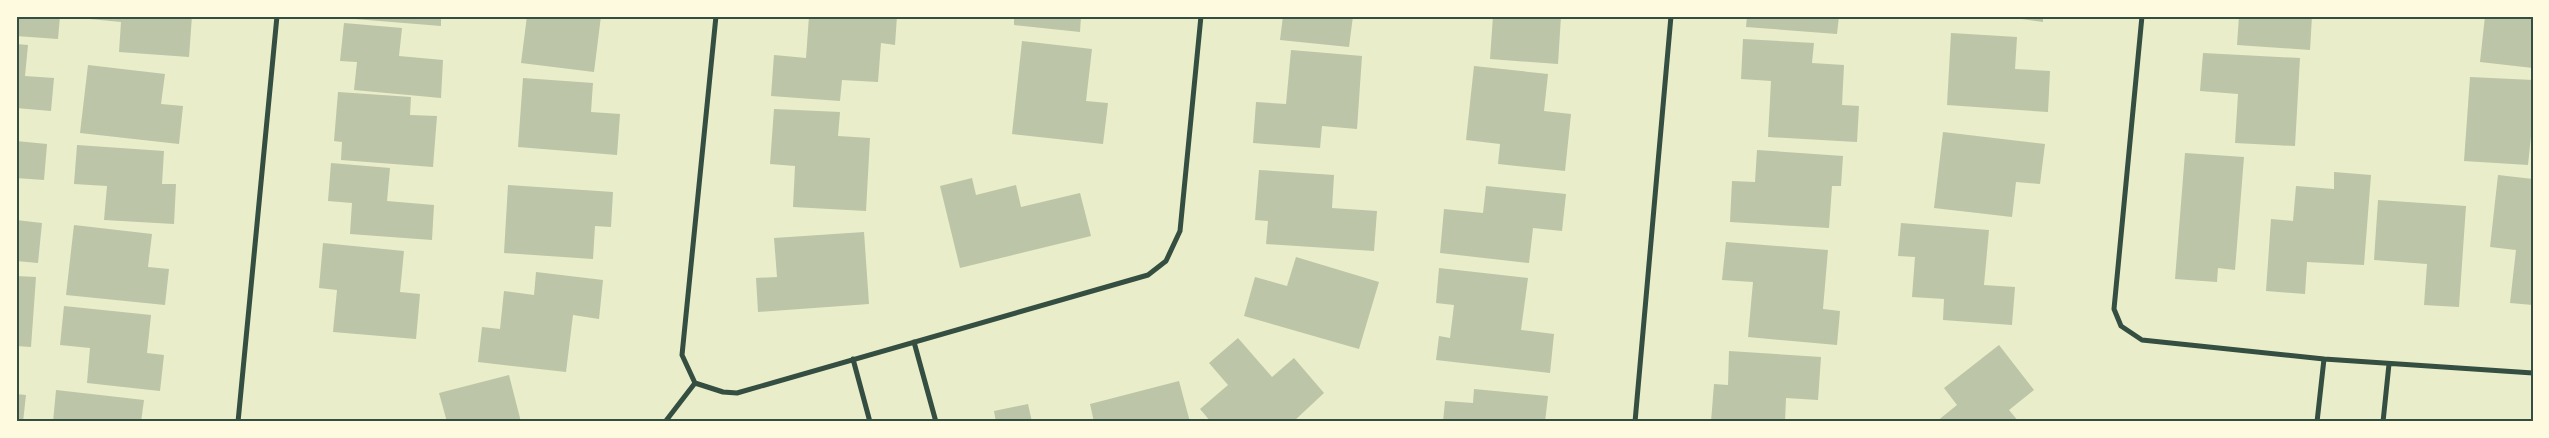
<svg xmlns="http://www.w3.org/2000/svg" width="2549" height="438" font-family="Jost,sans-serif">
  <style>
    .building { fill: #bcc5a7 }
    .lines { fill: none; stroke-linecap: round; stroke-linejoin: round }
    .minor { stroke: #344e41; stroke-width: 5 }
    .neatline { fill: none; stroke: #344e41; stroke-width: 2 }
  </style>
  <rect width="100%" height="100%" fill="#e9edc9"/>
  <path class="building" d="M16,16H60L58,39L16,36Z
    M90,16H192L189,57L119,52L121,22L90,19Z
    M355,16H441V26L355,19Z
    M527,16H601L594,72L521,63Z
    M809,16H897L895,45L881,43L878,82L842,80L840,101L771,96L774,55L806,58Z
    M1014,16H1081L1080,32L1014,25Z
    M1283,16H1353L1349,47L1280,40Z
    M1493,16H1561L1558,64L1490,59Z
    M1747,16H1839L1837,34L1746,27Z
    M2001,16H2043V22Z
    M2239,16H2312L2310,50L2237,45Z
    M2485,16H2533V68L2480,62Z
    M344,23L402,28L399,56L443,60L441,98L354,90L357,62L340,61Z
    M1951,33L2017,37L2015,69L2050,71L2048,112L1947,105Z
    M1743,39L1814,43L1812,63L1844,65L1842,105L1859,106L1857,142L1768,137L1771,81L1741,79Z
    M1022,41L1092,49L1086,101L1108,103L1103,144L1012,134Z
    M16,44L28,45L25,76L54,78L51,111L16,108Z
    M1291,50L1362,56L1357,129L1322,126L1320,148L1253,143L1256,102L1286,104Z
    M2203,53L2300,58L2295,146L2235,143L2238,94L2200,91Z
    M88,65L165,74L161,104L183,106L179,144L80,133Z
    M1474,66L1548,74L1544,111L1571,114L1565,171L1498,164L1500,144L1466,140Z
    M2470,77L2533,80V117L2528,165L2464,161Z
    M523,78L593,83L591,112L620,114L617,155L518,147Z
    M338,92L411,97L410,115L437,116L433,167L341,160L342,142L334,141Z
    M774,109L840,112L838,136L870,138L866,211L793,207L795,166L770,164Z
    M1943,132L2045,144L2040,184L2016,182L2012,217L1934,208Z
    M16,141L47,144L44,180L16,178Z
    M77,145L164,151L162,184H176L174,224L104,220L107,186L74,184Z
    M1757,150L1843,156L1841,186H1832L1829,228L1730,222L1732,181L1755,182Z
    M2185,153L2244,157L2235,270L2218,268L2217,282L2175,279Z
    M331,163L390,168L387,201L434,205L432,240L350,234L352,203L328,201Z
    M1259,170L1334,175L1332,208L1377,211L1374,251L1266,244L1268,221L1255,220Z
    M2334,172L2371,175L2364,265L2307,262L2305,294L2266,291L2271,219L2293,221L2296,186L2334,189Z
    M2498,175L2533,179V305L2510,303L2516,250L2490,247Z
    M972,178L976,195L1016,185L1021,207L1080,193L1091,236L960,268L940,186Z
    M508,185L613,192L611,227L595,226L593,259L504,253Z
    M1486,186L1566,194L1562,231L1533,228L1529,263L1440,253L1444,209L1483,213Z
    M2378,200L2466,206L2459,307L2424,305L2427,264L2374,260Z
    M16,220L42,223L38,263L16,261Z
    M1901,223L1989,230L1984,285L2015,287L2012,325L1943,320L1944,299L1912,297L1915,257L1898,256Z
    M74,225L152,234L148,267L169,269L165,305L66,295Z
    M864,232L869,304L758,312L756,278L777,277L774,238Z
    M1726,242L1828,250L1823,309L1840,311L1837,345L1748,337L1753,282L1722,280Z
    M323,243L404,251L400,292L420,294L416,339L333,332L337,290L319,288Z
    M1296,257L1379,282L1359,349L1244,316L1255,277L1287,286Z
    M1439,268L1528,278L1521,330L1554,334L1550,373L1436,360L1439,336L1450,338L1454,305L1436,303Z
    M536,272L603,280L599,319L573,315L566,372L478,362L482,327L500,329L504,291L534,295Z
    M16,276L36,277L31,347L16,346Z
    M64,306L151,315L147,353L164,355L160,391L87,383L90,348L60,345Z
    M1238,338L1272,377L1294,358L1324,393L1293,422H1211L1200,409L1228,385L1209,363Z
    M1999,345L2034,390L2009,410L2019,422H1936L1957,405L1944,388Z
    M1729,351L1821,357L1818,400L1786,398L1785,422H1711L1714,384L1728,385Z
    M509,375L521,422H447L439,393Z
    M1179,381L1190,422H1094L1090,404Z
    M1474,389L1548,396L1545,422H1443L1445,401L1473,403Z
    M56,390L144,400L141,422H53Z
    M16,394L26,395L23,422H16Z
    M1028,404L1032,422H996L994,411Z"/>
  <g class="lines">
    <path class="minor" d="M716,16L682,355L695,383L723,392L737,393L1148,275L1166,261L1180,231L1201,16
      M2142,16L2114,309L2121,326L2142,340L2324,359L2533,373
      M914,342L936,422
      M853,359L870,422
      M238,422L277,16
      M665,422L695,383
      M1635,422L1671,16
      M2317,422L2324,359
      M2383,422L2389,364"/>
  </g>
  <rect width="2549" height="438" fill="none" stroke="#fefae0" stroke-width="35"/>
  <rect x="18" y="18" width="2514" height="402" class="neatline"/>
</svg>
